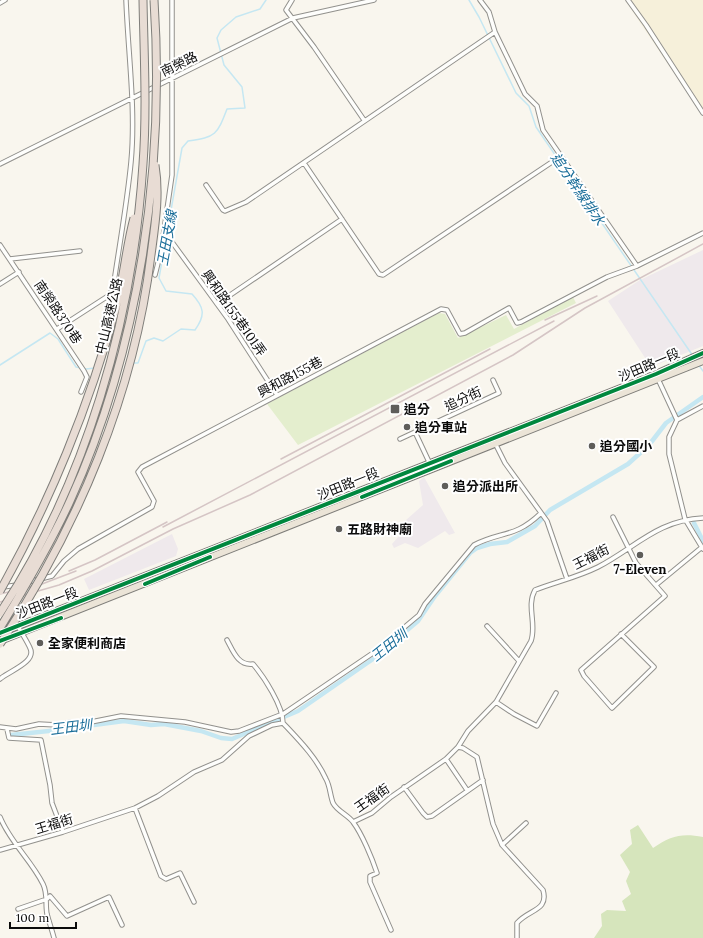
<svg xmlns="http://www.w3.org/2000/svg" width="703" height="938" font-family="Lora,'Noto Sans TC',serif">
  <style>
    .industrial { fill: #efe9ec }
    .farmland { fill: #f6f0da }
    .green { fill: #e4eece }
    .forest { fill: #d6e5bc }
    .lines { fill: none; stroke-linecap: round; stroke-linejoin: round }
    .stream { stroke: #c5e7f2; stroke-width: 1.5 }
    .canal { stroke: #c5e7f2; stroke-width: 4.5 }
    .street-casing { stroke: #92918d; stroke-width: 5.5 }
    .primary-casing { stroke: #7f7e7a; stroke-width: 8 }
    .street { stroke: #fefefc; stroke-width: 3.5 }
    .primary { stroke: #ebe4d7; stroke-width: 6 }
    .rail { stroke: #d5c5c5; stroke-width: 1.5 }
    .highway-bridge-casing { stroke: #7f7e7a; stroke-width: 9; stroke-linecap: butt }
    .highway-bridge { stroke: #e8dcd4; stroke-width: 7 }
    .cycleway-casing { stroke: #fff; stroke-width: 6 }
    .cycleway { stroke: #00873e; stroke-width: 4 }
    .poi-dot { fill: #5e5d5a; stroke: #fff; stroke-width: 1.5 }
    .labels { text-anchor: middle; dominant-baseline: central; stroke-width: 4; stroke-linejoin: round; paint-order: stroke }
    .street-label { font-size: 13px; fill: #0b0b0b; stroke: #fff }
    .poi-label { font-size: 13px; font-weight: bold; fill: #0b0b0b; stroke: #fff; text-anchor: start }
    .water-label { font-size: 14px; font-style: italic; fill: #186c98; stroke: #fff }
  </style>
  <rect width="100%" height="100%" fill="#f9f6ee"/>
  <path class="industrial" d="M703,250V346L651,367L608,301L640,280Z
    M424,477L455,533L449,535L445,531L418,548L405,543L394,548L392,544L399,536L397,528L423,505L419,481Z
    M172,534L178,549L176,556L89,590L84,579Z"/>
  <path class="farmland" d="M625,0H703V116Z"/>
  <path class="green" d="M573,297L576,303L298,445L267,404L439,313L445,314L458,338L506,315L514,329Z"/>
  <path class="forest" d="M638,825L653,848C671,836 681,833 703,837V938H594L602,926L601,914L607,910L626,911L622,901L631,894L626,881L630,872L620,855L632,844L630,830Z"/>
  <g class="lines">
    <path class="stream" d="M469,0L479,17L516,93L529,106L536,127L693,356
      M133,363H138L146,341L154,338L163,341L181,329L195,330C206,315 204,307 192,294L166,291L159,278L182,148L188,141C216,137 217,135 227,109L245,108L242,87L224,65L217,38L221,30L236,17L260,9L266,0
      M698,364L703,371
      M0,365L50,333L58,339L76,367L86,369L95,368"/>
    <path class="canal" d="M694,523L703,541
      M11,735L58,730L64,726L94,725L124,721L151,725L164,724L201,731L221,738L232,739L298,711L373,659L418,621L435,596L470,553L477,548L490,544L507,542L535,526L550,510L628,464L649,445L666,423L703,397"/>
    <g class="street-casing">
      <path id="street" d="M292,0L286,10L314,47L364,120
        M480,0L489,12L495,32L525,94L537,106L543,130L637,266
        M628,0L646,25L703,113
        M0,3L5,0
        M304,163L379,274L383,275L561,156
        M0,164L293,18L374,0
        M206,185L223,210L225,211L246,202L495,32
        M172,242L228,319L277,395
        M0,245L84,371L87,377L81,392
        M10,259L80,251
        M155,275L161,251L172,175V0
        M0,284L19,272
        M217,304L342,219
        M57,329L108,296L113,289C119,247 127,204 131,162C136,109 128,53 126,0
        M658,379L677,420L669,437V454L685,519L703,549
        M677,420L703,406
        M400,439L415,432
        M495,443L505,463L547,521L567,579
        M430,464L415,432L499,393L493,380
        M613,517L636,563L665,596L581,670L584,676L612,708L654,667L621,634
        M28,582L52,576L64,561L78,549L152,507L154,501L138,472L142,467L441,309L447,310L460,334L465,333L509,308L517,323L521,322L607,277L637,266L703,233
        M656,585L702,547
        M3,587L17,585
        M487,626L519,661
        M227,640C233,651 238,666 253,664C264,677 283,706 283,723
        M0,679C9,671 37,662 30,648C27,641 22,634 18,626
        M496,702L514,714L537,726L556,693
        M283,723C299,740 316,757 326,779C330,786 330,795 333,803C337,811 348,815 353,822C362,834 372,858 377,873L370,876V882L391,930
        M0,727L16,729L39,724L57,725L71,722H91L121,716L185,722L231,732L239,731L283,714L320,689L376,651L419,615L425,604L474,545C501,531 515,538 540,514
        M7,729L9,738L41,740L50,785L52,803L63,832
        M458,747L463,748L477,757L493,824L502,845L543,890C549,911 529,909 517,923V938
        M446,759L467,790
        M404,787L423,813L427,817L432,816L483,780
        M135,808L161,876L166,879L180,873L194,902
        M0,817C10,842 31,860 43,884C48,894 45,904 47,914C49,922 52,930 54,938
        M353,822L372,813L391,797L446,759L458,747L468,731L496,702L531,641C537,624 526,606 535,590C556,582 578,577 598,567C636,547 658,520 703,518
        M502,845L526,823
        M0,850L63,832L135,808L158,796L194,772L222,760L249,736L272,725L283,723
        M18,909L47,899L50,896L67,916L109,897L122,925"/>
    </g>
    <g class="primary-casing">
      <path id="primary" d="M0,633L656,374L703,353
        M0,641L703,361"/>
    </g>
    <use href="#street" class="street"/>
    <use href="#primary" class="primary"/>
    <path class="rail" d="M545,320L597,296
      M281,459L490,349
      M163,527L554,321
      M69,571L95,560L167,522
      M0,594L42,584L76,571
      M0,602L59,585L92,571L173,529L250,495L513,355L585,308L703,244"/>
    <g class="highway-bridge-casing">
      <path id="highway-bridge" d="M0,591C49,504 90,404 116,307C124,278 126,247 134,218
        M0,613C86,483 133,319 143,164C147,110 144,55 143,0
        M0,628C25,587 50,545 70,501C140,348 165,167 154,0
        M0,644C78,527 134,394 151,255C155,225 160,195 155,165"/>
    </g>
    <use href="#highway-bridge" class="highway-bridge"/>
    <g class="cycleway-casing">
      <path id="cycleway" d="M362,497L451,461
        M145,584L210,557
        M0,633L656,374L703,353
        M0,641L61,618"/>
    </g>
    <use href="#cycleway" class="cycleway"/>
  </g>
  <g class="poi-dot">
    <rect x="390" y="404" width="10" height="10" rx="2"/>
    <circle cx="407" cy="427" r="4"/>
    <circle cx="592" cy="446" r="4"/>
    <circle cx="445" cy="486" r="4"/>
    <circle cx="339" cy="529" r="4"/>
    <circle cx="640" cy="555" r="4"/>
    <circle cx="40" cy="643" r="4"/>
  </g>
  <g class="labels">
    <g class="street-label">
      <text transform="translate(179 64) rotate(-26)">南榮路</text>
      <text transform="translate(58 312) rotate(56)">南榮路370巷</text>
      <text transform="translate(234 313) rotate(55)">興和路155巷101弄</text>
      <text transform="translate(109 316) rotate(-77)">中山高速公路</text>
      <text transform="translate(649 365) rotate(-23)">沙田路一段</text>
      <text transform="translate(290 377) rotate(-28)">興和路155巷</text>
      <text transform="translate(463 399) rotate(-25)">追分街</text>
      <text transform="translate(348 484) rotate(-22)">沙田路一段</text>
      <text transform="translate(591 557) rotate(-27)">王福街</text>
      <text transform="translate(47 603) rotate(-21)">沙田路一段</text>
      <text transform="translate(372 798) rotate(-35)">王福街</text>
      <text transform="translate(54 824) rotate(-17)">王福街</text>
    </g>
    <g class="poi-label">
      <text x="404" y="409">追分</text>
      <text x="415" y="427">追分車站</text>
      <text x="600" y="446">追分國小</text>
      <text x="453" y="486">追分派出所</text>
      <text x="347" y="529">五路財神廟</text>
      <text x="640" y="569" text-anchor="middle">7-Eleven</text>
      <text x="48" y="643">全家便利商店</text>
    </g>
    <g class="water-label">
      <text transform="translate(578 189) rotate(56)">追分幹線排水</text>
      <text transform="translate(167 238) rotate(-80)">王田支線</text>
      <text transform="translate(389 645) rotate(-39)">王田圳</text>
      <text transform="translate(71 727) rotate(-7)">王田圳</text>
    </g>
  </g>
  <path d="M10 922v6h66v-6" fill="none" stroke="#0b0b0b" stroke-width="2"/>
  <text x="16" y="922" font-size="12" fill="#0b0b0b" stroke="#ffffff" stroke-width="3" paint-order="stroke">100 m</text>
</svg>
